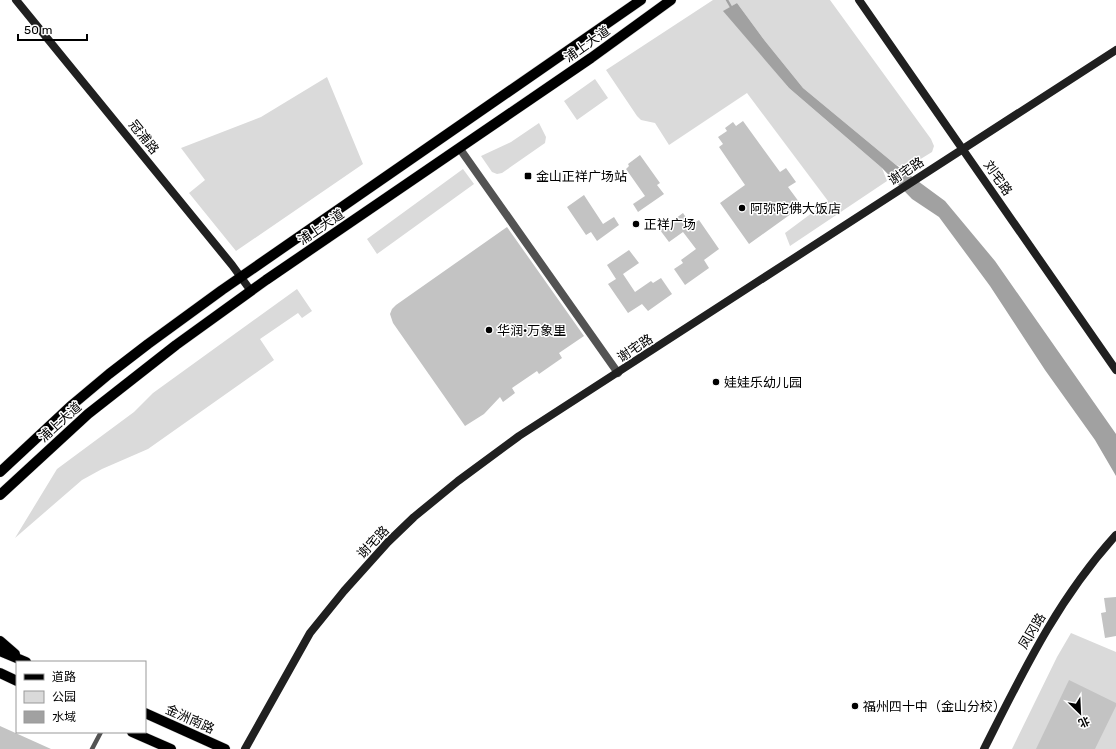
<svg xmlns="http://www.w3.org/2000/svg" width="1116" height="749" font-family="Rubik,'Noto Sans SC',sans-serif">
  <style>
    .green { fill: #dadada }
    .water { fill: #a1a1a1 }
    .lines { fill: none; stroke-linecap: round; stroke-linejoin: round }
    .stream { stroke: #a1a1a1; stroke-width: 2.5 }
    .building { fill: #c3c3c3 }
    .primary-casing { stroke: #dbdbdb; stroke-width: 11 }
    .lane { stroke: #535353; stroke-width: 4.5 }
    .street { stroke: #535353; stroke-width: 8 }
    .secondary { stroke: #202020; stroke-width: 8 }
    .primary { stroke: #000; stroke-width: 10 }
    .poi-dot { fill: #000; stroke: #fff; stroke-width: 1.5 }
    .labels { text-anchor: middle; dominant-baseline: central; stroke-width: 3; stroke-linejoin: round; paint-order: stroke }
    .street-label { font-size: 13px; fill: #000; stroke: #fff }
    .poi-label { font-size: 13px; fill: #000; stroke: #fff; text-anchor: start }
  </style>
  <rect width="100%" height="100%" fill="#fff"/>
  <path class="green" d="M713,0H830L931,139L934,146L932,152L906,168L896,165L803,88L765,41L737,3L724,11L789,88L882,168L887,181L790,246L785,233L828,201L747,93L669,145L655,123L641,120L637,116L606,70Z
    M327,77L363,164L236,251L189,193L205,180L181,148L261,117Z
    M595,79L608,98L577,120L564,101Z
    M539,123L546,137L545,143L502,173L497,174L492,172L481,156L511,142Z
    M463,169L474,184L377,254L367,239Z
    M297,289L312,311L302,318L298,313L260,339L274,360L148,449L102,469L82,480L15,538L57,469L134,412L153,393Z
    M1071,633L1116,652V749H1012L1057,657Z"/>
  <path class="water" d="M737,3L765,41L803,88L896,165L945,201L995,261L1116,434V476L1095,440L1045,370L990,286L939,217L912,199L882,168L789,88L723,11Z"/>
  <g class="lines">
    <path class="stream" d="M727,0L731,7"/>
  </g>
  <path class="building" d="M743,121L780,172L786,168L796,182L788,187L802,206L749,244L720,203L745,185L719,147L723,144L718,137L727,131L725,128L733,122L736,126Z
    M640,155L660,183L657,185L664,194L638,212L633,204L645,196L626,169L629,166L628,164Z
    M584,195L603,224L614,217L619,225L597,241L591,232L586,235L567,207Z
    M683,213L691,225L699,220L719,249L704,260L709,268L685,285L674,269L683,263L681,260L696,249L683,232L669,242L660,230Z
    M507,227L584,336L559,353L562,358L539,374L537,371L512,388L515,393L503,402L500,397L484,414L465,426L393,323L390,314L392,309L396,305Z
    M629,250L639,263L623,274L635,292L651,281L653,283L661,278L672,294L648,311L642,304L628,313L608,284L616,279L607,265Z
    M1116,597V636L1105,638L1101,613L1106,612L1104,598Z
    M1069,680L1116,703V706L1095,749H1036Z
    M0,726L51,749H0Z"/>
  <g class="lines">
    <g class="primary-casing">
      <path id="primary" d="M0,472L72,405L109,374L148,344L222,290L641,0
        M0,495L88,414L176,345L266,280L591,58L671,0
        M0,641L15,654
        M0,651L26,662
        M0,673L17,681
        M145,713L225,749
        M132,732L171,749"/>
    </g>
    <path class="lane" d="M92,749L101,732"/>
    <path class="street" d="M460,149L618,373"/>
    <path class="secondary" d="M16,0L232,265L251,291
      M859,0L1116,370
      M245,749L310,633L344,591L388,542L414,517L458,481L519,436L1116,50
      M984,749C1023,672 1057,600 1116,535"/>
    <use href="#primary" class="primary"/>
  </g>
  <g class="poi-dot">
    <rect x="524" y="172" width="8" height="8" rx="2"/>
    <circle cx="742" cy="208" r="4"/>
    <circle cx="636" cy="224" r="4"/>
    <circle cx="489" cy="330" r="4"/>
    <circle cx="716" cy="382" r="4"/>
    <circle cx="855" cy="706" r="4"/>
  </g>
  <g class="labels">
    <g class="street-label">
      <text transform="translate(587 44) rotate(-35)">浦上大道</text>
      <text transform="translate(144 137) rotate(51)">冠浦路</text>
      <text transform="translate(906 171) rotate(-33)">谢宅路</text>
      <text transform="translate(998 178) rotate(55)">刘宅路</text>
      <text transform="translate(321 227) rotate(-34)">浦上大道</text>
      <text transform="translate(635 348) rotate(-33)">谢宅路</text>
      <text transform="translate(60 422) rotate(-42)">浦上大道</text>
      <text transform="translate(373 542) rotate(-46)">谢宅路</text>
      <text transform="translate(1032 631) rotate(-59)">凤冈路</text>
      <text transform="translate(190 719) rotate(24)">金洲南路</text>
    </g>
    <g class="poi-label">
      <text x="536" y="176">金山正祥广场站</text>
      <text x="750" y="208">阿弥陀佛大饭店</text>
      <text x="644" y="224">正祥广场</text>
      <text x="497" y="330">华润·万象里</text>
      <text x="724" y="382">娃娃乐幼儿园</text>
      <text x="863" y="706">福州四十中（金山分校）</text>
    </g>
  </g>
  <rect x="16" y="661" width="130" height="72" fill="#ffffff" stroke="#999999"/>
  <rect x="24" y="674" width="20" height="6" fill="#000000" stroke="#999999"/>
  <text x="52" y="681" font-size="12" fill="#000000">道路</text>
  <rect x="24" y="691" width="20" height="12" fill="#dadada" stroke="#999999"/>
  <text x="52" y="701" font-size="12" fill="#000000">公园</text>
  <rect x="24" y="711" width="20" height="12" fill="#a1a1a1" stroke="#999999"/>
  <text x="52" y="721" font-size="12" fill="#000000">水域</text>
  <g transform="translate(1080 713) rotate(156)" stroke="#ffffff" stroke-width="3" paint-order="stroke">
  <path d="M0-3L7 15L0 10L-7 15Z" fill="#000000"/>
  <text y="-6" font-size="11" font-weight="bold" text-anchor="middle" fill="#000000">北</text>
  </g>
  <path d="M18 34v6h69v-6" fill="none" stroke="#000000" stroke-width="2"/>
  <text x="24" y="34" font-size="12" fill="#000000" stroke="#ffffff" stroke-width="3" paint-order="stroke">50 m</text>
</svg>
